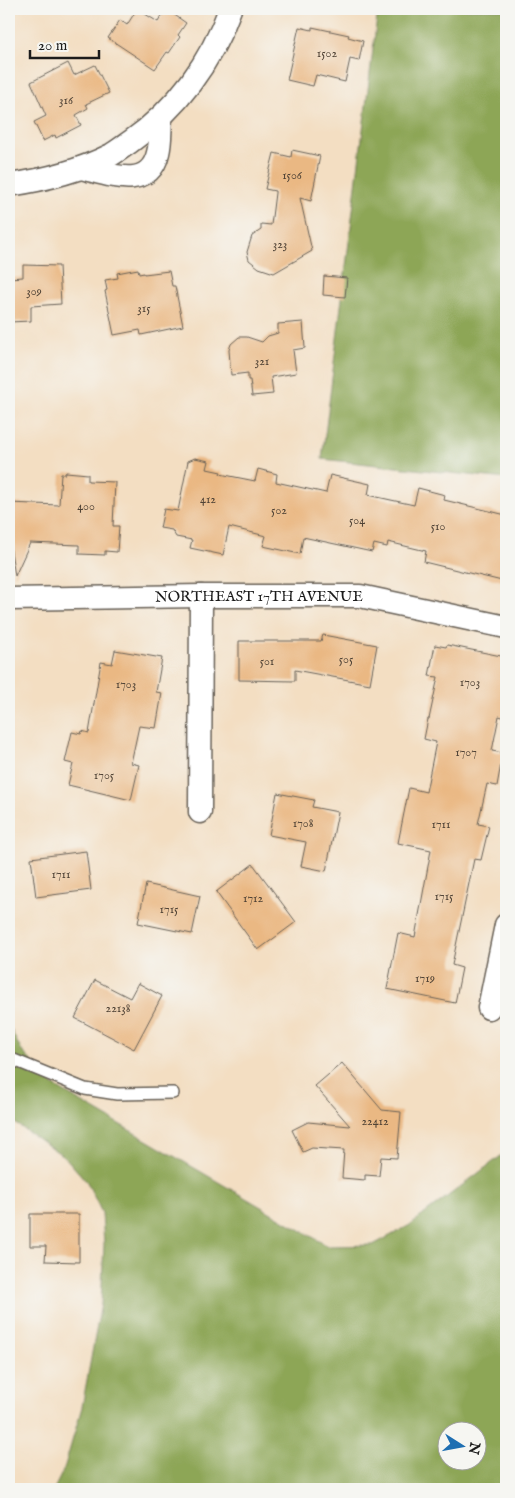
<svg xmlns="http://www.w3.org/2000/svg" width="515" height="1498" font-family="'IM FELL English',serif">
  <style>
    .forest { fill: #8da657; stroke: #54613a; fill-rule: evenodd }
    .building { fill: #eab883 }
    .lines { fill: none; stroke-linecap: round; stroke-linejoin: round }
    .lane-casing { stroke: #676056; stroke-width: 14 }
    .street-casing { stroke: #676056; stroke-width: 25 }
    .lane { stroke: #fff; stroke-width: 11 }
    .street { stroke: #fff; stroke-width: 22 }
    .labels { text-anchor: middle; dominant-baseline: central; stroke-width: 5; stroke-linejoin: round; paint-order: stroke }
    .number-label { font-size: 12px; fill: #504336 }
    .street-label { font-size: 15px; fill: #1c1c1c; stroke: #f6f6f2 }
  </style>
  <rect width="100%" height="100%" fill="#f6f6f2"/>
  <filter id="ink" filterUnits="userSpaceOnUse"><feTurbulence type="fractalNoise" baseFrequency=".02" numOctaves="2"/><feDisplacementMap in="SourceGraphic" scale="10" xChannelSelector="R" yChannelSelector="G"/><feConvolveMatrix kernelMatrix="1 2 1 2 8 2 1 2 1" color-interpolation-filters="sRGB"/></filter>
  <filter id="wash" filterUnits="userSpaceOnUse"><feTurbulence type="fractalNoise" baseFrequency=".0096" numOctaves="4" result="noise"/><feDisplacementMap in="SourceGraphic" scale="20" xChannelSelector="R" yChannelSelector="G"/><feGaussianBlur stdDeviation="1.12" result="paint"/><feColorMatrix in="noise" values="0 0 0 0 0 0 0 0 0 0 0 0 0 0 0 0 0 1.4 0 .05"/><feComposite in="paint" operator="in"/></filter>
  <g filter="url(#wash)">
    <rect width="100%" height="100%" fill="#f3dec2"/>
    <path class="forest" d="M378,9H506V479L322,459Z
      M9,1026L21,1050L54,1086L328,1246L373,1245L410,1225L506,1152V1489H54L64,1469L82,1407L101,1304L104,1244L102,1213L87,1182L65,1157L9,1119ZM448,1430H478V1460H448Z"/>
    <g id="blocks">
      <path class="building" d="M137,9L158,22L166,9L186,23L178,35L180,37L169,53L167,52L155,69L108,38L120,20L127,25Z
        M299,27L312,30V27L349,35L348,37L363,41L359,61L350,59L345,82L316,75L313,86L287,80Z
        M68,63L74,75L95,65L109,93L86,104L88,108L76,115L81,125L56,138L55,135L43,141L34,122L46,116L31,82Z
        M292,150L320,156L311,201L300,198L312,251L274,273L259,268L249,260L247,252L252,236L261,230V224L271,225L275,193V191L265,189L274,153L291,157Z
        M23,265L59,266L61,304L31,306V321L9,322V278L23,277Z
        M138,269L139,274L144,273V274L169,271L172,286H175L183,326L141,335L140,330L114,335L105,291L107,290L105,280L118,278L117,273Z
        M324,276L347,278L345,297L323,295Z
        M303,322L305,348L293,350L296,373L271,377L273,394L252,396L250,380H248V373L231,375L229,350L231,344L239,337H247L262,342L268,336L278,333V324Z
        M195,458L209,461L207,469L221,472L220,474L255,481L258,469L277,474L276,482L326,493L330,475L370,484L368,495L414,505L418,488L445,495L444,500L506,515V582L424,562L426,551L388,542L387,547L374,544L372,552L303,537L300,554L263,546L266,536L229,527L223,555L190,548L192,540L176,537L172,530L160,528L164,509L178,511L188,461Z
        M66,472L88,474V481L115,482L113,526H119L117,552L105,551V555L79,554V545L30,543L15,576L10,545H9V503L59,505L61,474H65Z
        M323,635L377,645L370,684L295,670V681L239,680V641H321Z
        M435,645L446,647L447,645L506,657V718L499,716L492,751L503,753L497,786L487,784L478,824L489,826L481,860L474,859L452,965L462,968L455,1003L387,989L398,933L415,937L431,850L398,843L409,788L426,792L436,742L424,739L428,719H429L438,677L429,676Z
        M115,650L162,658L156,692L162,693L156,728L139,726L131,763L139,765L131,800L68,785L73,764L65,762L72,732L81,734L82,731L89,733L101,662L112,664Z
        M277,793L314,800L312,807L338,812L326,871L301,866L306,842L269,835Z
        M86,851L91,890L36,897L31,858Z
        M253,864L296,922L258,950L216,892Z
        M146,884L200,896L192,934L138,923Z
        M95,980L130,998L138,983L162,996L134,1049L75,1018Z
        M342,1063L382,1110L401,1112L397,1158L381,1157L379,1176L365,1175V1180L342,1178L344,1150L312,1148L303,1152L292,1130L308,1122L350,1126L315,1086Z
        M30,1214H79V1262L45,1261L46,1246H30Z"/>
    </g>
  </g>
  <g filter="url(#ink)">
    <use href="#blocks" fill-opacity="0" stroke="#676056" stroke-width="1"/>
    <g class="lines">
      <g class="lane-casing">
        <path id="lane" d="M9,1058L85,1089L117,1094L173,1093"/>
      </g>
      <g class="street-casing">
        <g id="street">
          <path d="M81,168C107,174 149,192 158,153C161,142 160,128 161,117"/>
          <path d="M9,185C44,180 79,171 111,155C118,151 124,146 130,142C177,109 211,62 230,9"/>
          <path id="s1" d="M9,599L201,596H360L506,627"/>
          <path d="M200,812L201,596"/>
          <path d="M489,1008L506,925"/>
        </g>
      </g>
      <use href="#lane" class="lane"/>
      <use href="#street" class="street"/>
    </g>
  </g>
  <g class="labels">
    <g class="number-label">
      <text x="327" y="53">1502</text>
      <text x="66" y="100">316</text>
      <text x="292" y="175">1506</text>
      <text x="280" y="244">323</text>
      <text x="34" y="291">309</text>
      <text x="144" y="308">315</text>
      <text x="262" y="361">321</text>
      <text x="208" y="499">412</text>
      <text x="86" y="506">400</text>
      <text x="279" y="510">502</text>
      <text x="357" y="520">504</text>
      <text x="438" y="526">510</text>
      <text x="346" y="659">505</text>
      <text x="267" y="661">501</text>
      <text x="470" y="682">1703</text>
      <text x="126" y="684">1703</text>
      <text x="466" y="752">1707</text>
      <text x="104" y="775">1705</text>
      <text x="303" y="823">1708</text>
      <text x="441" y="824">1711</text>
      <text x="61" y="874">1711</text>
      <text x="444" y="896">1715</text>
      <text x="253" y="898">1712</text>
      <text x="169" y="909">1715</text>
      <text x="425" y="978">1719</text>
      <text x="118" y="1008">22138</text>
      <text x="375" y="1121">22412</text>
    </g>
    <g class="street-label">
      <text stroke="none"><textPath href="#s1" startOffset="250">NORTHEAST 17TH AVENUE</textPath></text>
    </g>
  </g>
  <rect width="515" height="1498" fill="none" stroke="#f6f6f2" stroke-width="30"/>
  <g transform="translate(462 1446) rotate(101)"><circle r="24" fill="#f6f6f2" stroke="#9f9f9c"/>
  <path d="M0-4L9 19L0 12L-9 19Z" fill="#1f6fb2"/>
  <text y="-8" font-size="14" font-weight="bold" text-anchor="middle" fill="#1c1c1c">N</text>
  </g>
  <path d="M30 50v8h69v-8" fill="none" stroke="#1c1c1c" stroke-width="2.5"/>
  <text x="38" y="50" font-size="15" fill="#1c1c1c" stroke="#f6f6f2" stroke-width="4" paint-order="stroke">20 m</text>
</svg>
